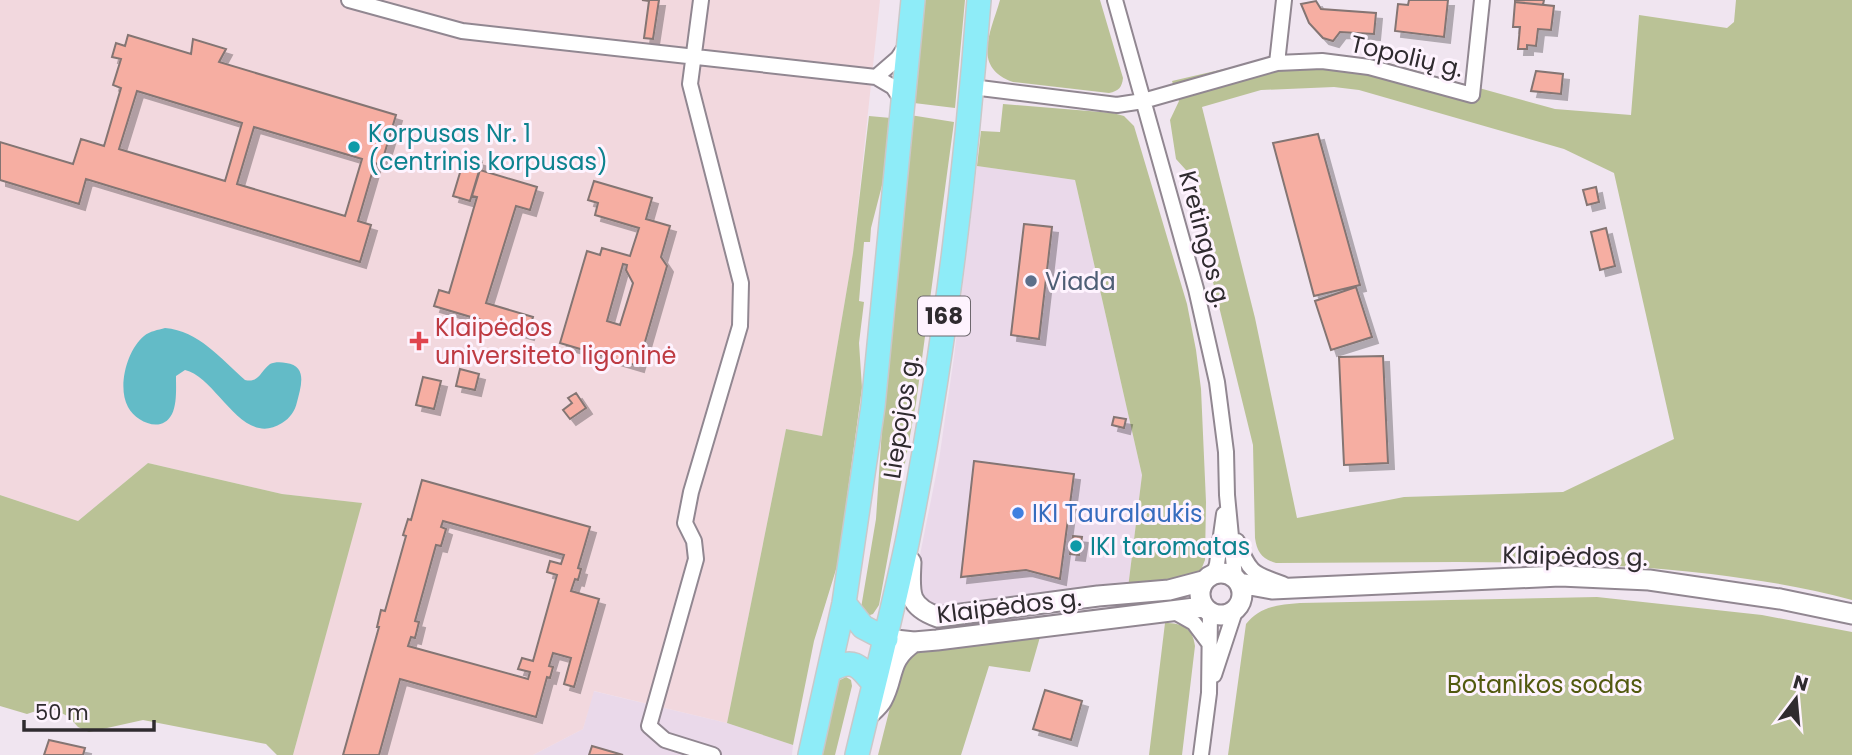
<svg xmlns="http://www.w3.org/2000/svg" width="1852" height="755" font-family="Poppins,sans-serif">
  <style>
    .built { fill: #ead9ea }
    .medical { fill: #f2d8de }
    .green { fill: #bac296; fill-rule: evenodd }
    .water { fill: #63bbc7 }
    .building { fill: #f6aea2; stroke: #847573; stroke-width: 2; fill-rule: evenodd; filter: url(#shadow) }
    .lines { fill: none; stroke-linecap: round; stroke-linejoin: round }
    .street-casing { stroke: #918791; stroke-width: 18 }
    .secondary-casing { stroke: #918791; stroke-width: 23 }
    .primary-casing { stroke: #c9c8c9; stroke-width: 26 }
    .street { stroke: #fff; stroke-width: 14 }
    .secondary { stroke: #fff; stroke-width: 19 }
    .primary { stroke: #8eecf8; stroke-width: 23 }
    .culture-dot { fill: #0f9aa8; stroke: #fef3fe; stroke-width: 2.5 }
    .service-dot { fill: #5c6f8a; stroke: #fef3fe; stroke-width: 2.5 }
    .health-dot { fill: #e0444e; stroke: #fef3fe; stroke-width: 2.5 }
    .shop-dot { fill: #3f7fe0; stroke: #fef3fe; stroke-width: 2.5 }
    .labels { text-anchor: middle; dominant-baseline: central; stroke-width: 6; stroke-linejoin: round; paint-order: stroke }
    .shield { fill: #fef3fe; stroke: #6d676d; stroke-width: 2 }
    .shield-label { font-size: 23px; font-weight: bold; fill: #2f2b2f }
    .street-label { font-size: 24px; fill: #2f2b2f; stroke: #fef3fe }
    .culture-label { font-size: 24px; fill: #0d838f; stroke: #fef3fe; text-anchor: start }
    .service-label { font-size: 24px; fill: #4e5e75; stroke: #fef3fe; text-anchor: start }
    .health-label { font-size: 24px; fill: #be3a42; stroke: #fef3fe; text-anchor: start }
    .shop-label { font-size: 24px; fill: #366cbe; stroke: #fef3fe; text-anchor: start }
    .park-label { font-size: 24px; fill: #51590f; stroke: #fef3fe }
  </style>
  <defs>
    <filter id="shadow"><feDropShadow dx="6" dy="6" stdDeviation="0" flood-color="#0004"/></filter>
  </defs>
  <rect width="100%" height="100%" fill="#f0e5f0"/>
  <path class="built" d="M977,166L1075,180L1142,475L1128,588L943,611L920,602L917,570L939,460L954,357Z
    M593,691L727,723L793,745L792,755H533L583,729Z"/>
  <path class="medical" d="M0,0H880L853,253L822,436L786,429L727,723L594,691L583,729L533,755H293L361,503L282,494L148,463L78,521L0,495Z"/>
  <path class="green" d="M923,0H965L955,108L914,103Z
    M1000,0H1100L1123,78C1122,87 1119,91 1109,93L1013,82C971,67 991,32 1000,0Z
    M1736,0H1852V600C1806,587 1758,580 1711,574C1567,557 1421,563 1276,563C1262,559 1257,552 1255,538L1253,445L1212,278L1213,251L1195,180L1176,159L1170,120L1179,101L1172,81L1271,58L1309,55L1345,56L1385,62L1555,109L1631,115L1639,15L1727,28L1734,22ZM1334,87L1359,90L1564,149L1614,173L1674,439L1563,492L1404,497L1297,518L1255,318L1202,107L1261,90Z
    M1003,104L1113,113L1124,116L1134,126L1187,304L1196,350L1201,389L1206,502L1205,560L1201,570L1191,577L1128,588L1142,475L1075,180L977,166L981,131L1000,132Z
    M910,115L954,122L916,403L879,605L873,614L867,616L861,608L876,519L883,413Z
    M869,116L891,118L887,166L871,228L870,242H864L859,301L864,302L859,343L862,388L838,563L814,641L793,745L727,723L786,429L822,436L853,253Z
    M148,463L282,494L362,503L293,755H277L266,744L143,720L89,732L78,727L69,717L56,710L42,709L27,714L0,706V495L78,521Z
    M1597,597L1762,615L1852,632V755H1228L1246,624C1260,606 1278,605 1300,603Z
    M1165,623C1182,623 1193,628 1195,646L1182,755H1149Z
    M1040,637L1030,672L989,666L961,755H878L896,684L907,658L917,653Z
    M846,677L851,680L852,686L835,755H822L838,681Z"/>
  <path class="water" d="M165,328C199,331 220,358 245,380C259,383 260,372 270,364C274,362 281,362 286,363C308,366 301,386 297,402C295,411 290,418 282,423C242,449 218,378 185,370L176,376C176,388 177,404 172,414C162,434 136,422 128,407C117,387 127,350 144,336C150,331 158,330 165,328Z"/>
  <path class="building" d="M642,0H659L653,39L644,38L649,1Z
    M1409,0H1448L1444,37L1395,31L1398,4L1408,5Z
    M1515,0H1544L1543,5L1515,2Z
    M1316,1L1321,9L1376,13L1374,34L1340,32L1333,41L1323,38L1309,23L1301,4Z
    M1515,2L1554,6L1551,30L1538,29L1536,46L1527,45V49H1518L1520,27H1513Z
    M128,35L191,54L193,39L226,49L219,62L396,115L381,165L375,163L358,221L371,225L360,262L86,179L79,204L0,180V142L73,164L81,139L104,146L121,88L113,85L121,59L112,57L116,43L125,46ZM137,91L242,123L225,181L119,149ZM254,127L362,159L345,216L237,184Z
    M1536,71L1563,74L1561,94L1531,91Z
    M1318,134L1360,285L1314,296L1273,143Z
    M465,156L482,161L470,201L453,196Z
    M480,170L537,187L530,210L516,206L486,303L533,317L528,334L434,306L439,290L449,293L477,197L472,196Z
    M594,181L652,198L646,219L670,226L661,257L667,266L638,366L560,343L587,251L600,255L602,248L630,256L639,228L595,215L598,203L588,200ZM623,264L627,265L626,270L633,283L620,325L607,321Z
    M1596,187L1599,202L1587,205L1583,190Z
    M1024,224L1052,227L1039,339L1011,335Z
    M1606,228L1615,266L1600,270L1591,232Z
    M1356,287L1372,337L1331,350L1315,301Z
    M1383,356L1388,463L1344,465L1339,357Z
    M460,369L479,374L475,390L456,386Z
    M423,377L441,381L434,409L416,405Z
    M576,393L586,408L570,419L563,410L572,403L568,398Z
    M1114,417L1126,419L1124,428L1112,425Z
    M974,461L1074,474L1060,579L1026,570L961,577Z
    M422,480L590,527L578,568L581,569L578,580L575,579L571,591L599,599L574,687L564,684L571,658L553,653L549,666L553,667L550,678L547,677L536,717L400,679L379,755H343L379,627H377L381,610L385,611L406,536L403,535L408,519L411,520ZM443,521L564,555L561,564L550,561L547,572L557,575L533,661L522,658L518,669L530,672L528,679L408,646L411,637L415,638L419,622L415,621L436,545L441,546L446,529L441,527Z
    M1073,536L1082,537L1079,555L1070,554Z
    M1045,690L1082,701L1071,740L1033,729Z
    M49,740L85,748L83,755H44Z
    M592,746L623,755H589Z"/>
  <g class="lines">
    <g class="street-casing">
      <path id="street" d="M349,0L462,31L876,77L893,87L903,102
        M701,0L690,84L741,283L740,326L691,492L685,523L694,541L696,559L649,726L665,740L713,755
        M1115,0L1196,289L1217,382L1226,452L1227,495L1235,578
        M1277,63L1322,61L1369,67L1472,95L1482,0
        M876,77L898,58L906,46
        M972,87L1117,105L1143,101L1277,63L1284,0
        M1237,541C1250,572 1251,573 1283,584
        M1214,574L1217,564L1224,514
        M1171,610L1194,623L1209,643
        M1214,675L1235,611
        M1201,755L1209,693L1210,613"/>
    </g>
    <g class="secondary-casing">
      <path id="secondary" d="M911,562C910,591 906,606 938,617L1098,596L1169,590L1203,581
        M1200 594a21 21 0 1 1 42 0a21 21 0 1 1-42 0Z
        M1239,583L1272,589L1560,576L1649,580L1780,599L1852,614
        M886,639L914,642L937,640L1203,607
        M866,717C871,712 879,706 882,700C895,676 887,660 914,642"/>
    </g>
    <g class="primary-casing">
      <path id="primary" d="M844,603L863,627L886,639
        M829,671C853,657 859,665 874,684
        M810,755L844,603L873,406L913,0
        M857,755C874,684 892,614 907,543C943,364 965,182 979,0"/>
    </g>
    <use href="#street" class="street"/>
    <use href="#secondary" class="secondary"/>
    <use href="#primary" class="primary"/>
  </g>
  <g class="culture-dot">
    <circle cx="354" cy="147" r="7"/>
    <circle cx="1076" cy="546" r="7"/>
  </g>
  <circle class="service-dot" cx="1031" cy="281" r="7"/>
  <path class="health-dot" d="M415.5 330.5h7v7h7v7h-7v7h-7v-7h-7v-7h7z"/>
  <circle class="shop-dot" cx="1018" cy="513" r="7"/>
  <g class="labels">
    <rect class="shield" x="918" y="296.5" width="52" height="39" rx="5"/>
    <g class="shield-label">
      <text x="944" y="316">168</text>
    </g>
    <g class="street-label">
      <text transform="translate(1407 56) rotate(13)">Topolių g.</text>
      <text transform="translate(1205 239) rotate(75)">Kretingos g.</text>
      <text transform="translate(901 417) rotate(-81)">Liepojos g.</text>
      <text transform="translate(1575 556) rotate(1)">Klaipėdos g.</text>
      <text transform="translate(1009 606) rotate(-7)">Klaipėdos g.</text>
    </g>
    <g class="culture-label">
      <text x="368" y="133">Korpusas Nr. 1<tspan x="368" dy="28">(centrinis korpusas)</tspan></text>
      <text x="1090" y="546">IKI taromatas</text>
    </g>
    <g class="service-label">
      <text x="1045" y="281">Viada</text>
    </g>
    <g class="health-label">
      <text x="435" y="327">Klaipėdos<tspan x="435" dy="28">universiteto ligoninė</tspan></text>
    </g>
    <g class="shop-label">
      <text x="1032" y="513">IKI Tauralaukis</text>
    </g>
    <g class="park-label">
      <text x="1545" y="684">Botanikos sodas</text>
    </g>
  </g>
  <g transform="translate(1796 699) rotate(16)" stroke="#fef3fe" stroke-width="5" paint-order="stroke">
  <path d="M0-5L12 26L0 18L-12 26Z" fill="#2f2b2f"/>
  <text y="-10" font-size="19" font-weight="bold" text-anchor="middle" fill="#2f2b2f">N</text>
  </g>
  <path d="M24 720v10h130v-10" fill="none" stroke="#2f2b2f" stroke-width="3.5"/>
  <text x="35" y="720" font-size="21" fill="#2f2b2f" stroke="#fef3fe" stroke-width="5" paint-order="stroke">50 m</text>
</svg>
